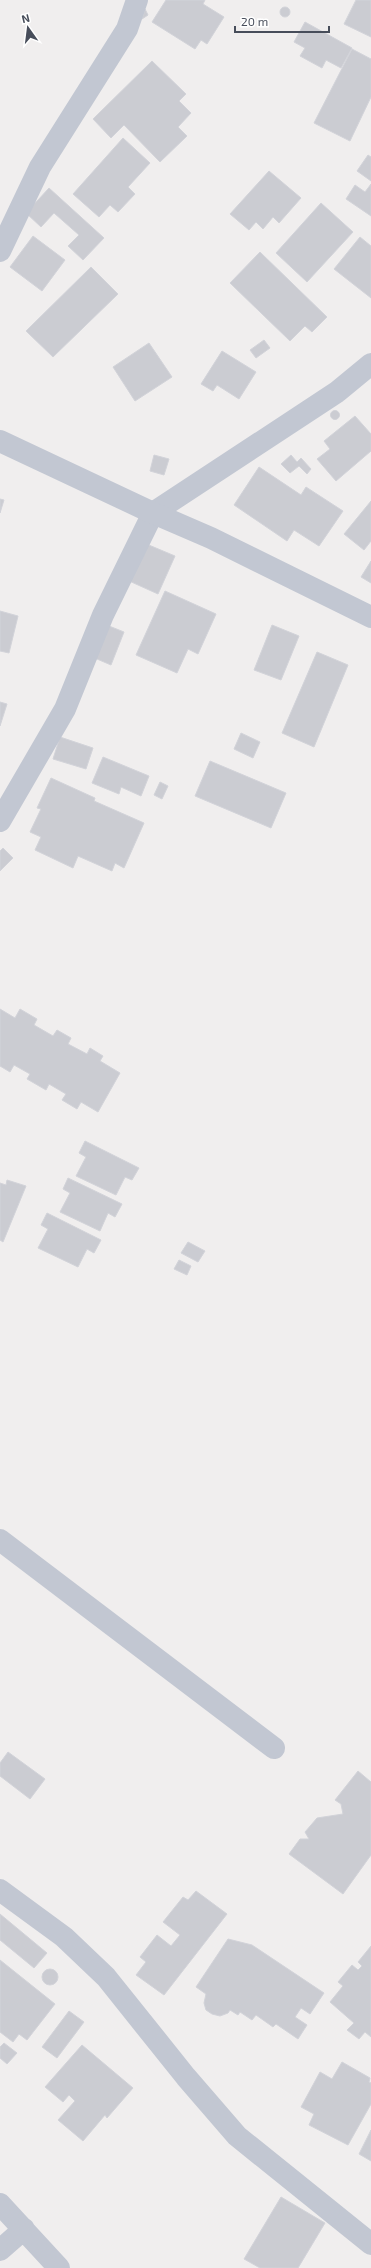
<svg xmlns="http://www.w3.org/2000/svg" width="371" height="2268" font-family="'Exo 2',sans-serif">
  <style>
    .building { fill: #cbccd2; stroke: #d2d3d9 }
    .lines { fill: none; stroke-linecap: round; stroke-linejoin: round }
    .minor { stroke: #c2c7d2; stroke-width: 22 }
    .tertiary { stroke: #c2c7d2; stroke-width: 22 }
  </style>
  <rect width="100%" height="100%" fill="#f0eeee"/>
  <path class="building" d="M166,0H205L203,4L224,17L207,44L201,40L195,49L152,22Z
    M356,0H371V37L344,24Z
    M280 12a5 5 0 1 1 10 0a5 5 0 1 1-10 0Z
    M145,9L148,15L142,19Z
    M305,22L352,48L341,68L326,60L322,68L300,56L305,48L294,42Z
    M352,49L371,59V97L350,141L314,123Z
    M152,61L186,94L179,101L191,113L178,127L187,136L160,162L124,125L111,138L93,119Z
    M123,138L150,163L128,187L135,194L118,212L110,205L99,217L73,194Z
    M368,155L371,157V181L357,171Z
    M269,171L301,198L279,223L273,217L263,229L256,222L249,230L230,214Z
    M371,184V216L346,199L355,185L365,192Z
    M49,188L104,238L83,260L68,246L79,235L54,213L41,227L26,213Z
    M321,203L353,232L307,282L276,253Z
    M33,236L65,260L42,291L10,267Z
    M360,237L371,246V298L334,269Z
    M260,252L327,317L312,332L305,326L290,341L230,283Z
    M91,267L118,294L53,357L26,331Z
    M264,340L270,348L256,358L250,350Z
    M149,343L172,377L135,401L113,367Z
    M222,351L256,372L239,399L217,385L213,391L201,384Z
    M330.5 415a4.5 4.5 0 1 1 9 0a4.5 4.5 0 1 1-9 0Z
    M355,416L371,434V451L336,481L317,459L330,449L324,441Z
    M154,455L169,459L164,475L150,471Z
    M291,455L297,462L301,458L311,469L307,474L299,466L290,473L281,464Z
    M259,467L301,495L306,487L343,511L319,546L294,530L287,541L234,505Z
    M0,499L4,500L0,513Z
    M371,501V541L364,550L344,534Z
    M144,543L175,556L158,594L127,580Z
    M371,561V583L361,577Z
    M165,591L216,614L198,654L188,649L177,673L136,655Z
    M0,611L18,616L9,653L0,651Z
    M104,624L124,632L111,665L90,656Z
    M272,625L299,636L281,680L254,670Z
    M317,652L348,665L314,747L282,733Z
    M0,702L7,704L0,726Z
    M241,733L260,742L253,758L234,749Z
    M60,737L93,748L86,769L53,759Z
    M103,757L149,776L141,796L121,787L119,794L92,783Z
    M210,761L286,793L271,828L195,796Z
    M51,778L95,798L94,801L144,823L124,868L115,863L112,871L78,856L73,868L35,850L41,837L30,832L41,809L37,808Z
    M160,782L168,786L162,799L154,795Z
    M3,848L13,858L0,871V851Z
    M0,1009L15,1018L20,1009L37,1019L34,1025L53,1036L57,1030L71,1038L68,1044L87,1054L90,1048L103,1056L100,1061L120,1073L98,1112L81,1102L77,1109L62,1100L66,1094L49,1084L46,1090L27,1079L30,1074L14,1065L10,1072L0,1066Z
    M85,1141L139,1168L132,1180L125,1177L116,1195L76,1176L86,1157L79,1153Z
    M68,1178L122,1204L115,1217L108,1213L100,1231L60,1212L70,1193L63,1189Z
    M7,1180L26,1186L3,1242L0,1240V1183L6,1185Z
    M47,1213L101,1240L94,1253L87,1249L78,1267L38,1248L48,1229L41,1225Z
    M188,1242L205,1251L198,1262L181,1253Z
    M179,1260L191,1266L187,1275L174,1269Z
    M8,1752L45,1779L30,1799L0,1776V1763Z
    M358,1771L371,1782V1855L343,1894L289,1854L300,1839H309L305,1832L317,1818L343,1814L341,1804L335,1800Z
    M196,1891L227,1914L164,1995L136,1975L146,1962L140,1957L157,1935L171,1946L180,1935L163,1922L183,1897L188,1900Z
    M0,1914L47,1953L34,1968L0,1940Z
    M228,1939L252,1945L324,1993L310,2014L301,2008L295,2017L307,2025L298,2039L276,2024L273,2027L256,2015L252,2020L240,2012L238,2015L230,2010L228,2013L220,2016L212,2014L206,2010L204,2003L206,1994L196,1987Z
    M371,1946V2037L365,2032L359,2039L347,2030L354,2023L330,2002L343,1986L338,1982L352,1965L358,1970L362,1966L358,1962Z
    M0,1960L55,2004L27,2040L19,2034L13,2042L0,2032Z
    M42 1977a8 8 0 1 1 16 0a8 8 0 1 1-16 0Z
    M69,2011L84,2022L57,2058L42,2047Z
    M4,2043L17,2053L7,2064L0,2058V2047Z
    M82,2045L133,2088L107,2118L105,2115L83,2141L58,2120L75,2101L69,2095L63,2102L45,2087Z
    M342,2062L370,2078L369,2082L371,2083V2104L348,2145L309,2125L314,2114L301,2107L320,2072L332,2079Z
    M371,2130V2161L359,2154Z
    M281,2197L325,2223L298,2268H260L244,2259Z"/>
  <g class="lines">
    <path class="minor" d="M0,251L40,167L127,29L137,0
      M0,821L65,709L103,615L153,513L337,392L371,364
      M0,1540L274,1748
      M0,1890L64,1937L106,1977L186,2077L237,2136L371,2244
      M0,2204L59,2268
      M0,2250L24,2229"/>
    <path class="tertiary" d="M0,441L153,513L211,538L371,617"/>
  </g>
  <g transform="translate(28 28) rotate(346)" stroke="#ffffff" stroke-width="3" paint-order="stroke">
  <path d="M0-3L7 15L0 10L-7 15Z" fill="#474d5a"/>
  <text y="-6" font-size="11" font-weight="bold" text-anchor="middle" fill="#474d5a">N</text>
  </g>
  <path d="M235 26v6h94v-6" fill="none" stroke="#474d5a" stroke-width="2"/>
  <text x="241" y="26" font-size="12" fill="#474d5a" stroke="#ffffff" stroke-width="3" paint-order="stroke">20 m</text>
</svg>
